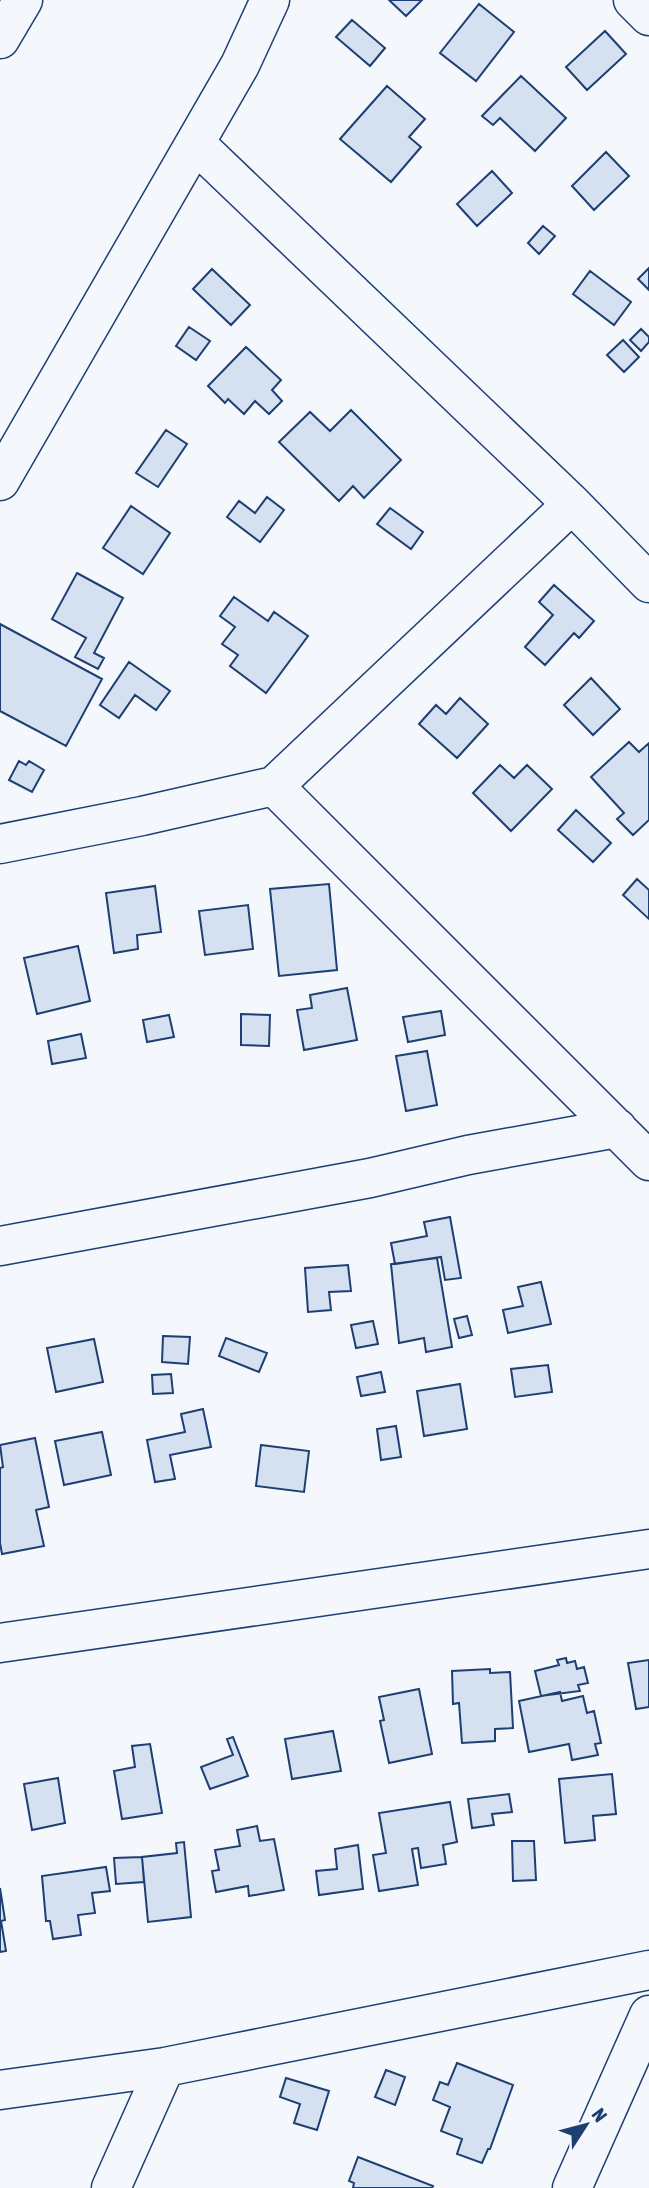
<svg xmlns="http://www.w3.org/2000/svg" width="649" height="2188" font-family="'Asap Condensed',sans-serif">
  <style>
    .building { fill: #d5e0f0; stroke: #1d3f73; stroke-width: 2 }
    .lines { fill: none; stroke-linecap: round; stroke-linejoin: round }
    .minor-casing { stroke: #1d3f73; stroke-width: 41 }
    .minor { stroke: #f4f7fb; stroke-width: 38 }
  </style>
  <rect width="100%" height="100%" fill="#f4f7fb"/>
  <path class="building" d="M389,0H422L406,16Z
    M479,4L514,32L476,81L440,53Z
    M352,20L385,48L370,66L336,37Z
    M605,31L626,54L587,90L566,67Z
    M521,76L566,118L535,151L500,118L493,125L482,116Z
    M387,86L425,119L409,137L421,147L391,182L340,139Z
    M606,152L629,176L594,210L572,186Z
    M492,171L512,193L477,226L457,204Z
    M543,226L555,236L539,254L528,243Z
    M649,268V290L638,279Z
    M212,269L250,305L231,325L193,289Z
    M590,271L631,302L614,325L573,294Z
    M189,327L210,341L196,360L176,346Z
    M641,329L649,337V342L641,351L630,340Z
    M623,340L639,357L624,372L607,355Z
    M246,347L281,380L272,390L282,401L269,414L255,401L244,414L228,399L225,403L208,386Z
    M351,410L401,460L364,498L353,486L339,501L279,442L310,412L330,431Z
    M166,430L187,444L158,487L136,473Z
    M267,497L284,510L260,542L227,517L239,501L255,513Z
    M131,506L170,533L143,574L103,548Z
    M390,508L423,532L411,549L377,524Z
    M77,573L123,598L94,653L104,658L98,669L75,657L86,638L52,619Z
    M554,585L594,621L579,638L574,633L545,665L525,647L553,615L539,602Z
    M234,597L268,621L274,612L308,636L266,693L230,666L238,655L222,644L235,627L220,616Z
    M0,624L102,679L66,746L0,711Z
    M129,662L170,691L156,710L135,695L119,718L100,705Z
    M591,678L620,709L593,735L564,705Z
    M460,698L488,724L457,758L419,724L436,705L446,714Z
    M629,742L639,752L649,743V820L633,835L617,819L624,813L591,777Z
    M19,761L26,765L29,761L44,770L32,792L9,780Z
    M500,765L514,778L527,765L552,789L511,831L473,793Z
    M576,810L611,843L593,862L558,830Z
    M637,879L649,890V919L623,895Z
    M329,884L337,970L279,976L270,889Z
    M155,886L161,932L137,935L138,949L114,953L106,893Z
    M248,905L253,949L205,955L199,911Z
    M78,946L90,1001L37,1014L24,958Z
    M347,988L357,1040L304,1050L297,1010L312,1008L310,995Z
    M441,1011L445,1035L408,1042L403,1017Z
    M241,1014L270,1015L269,1046L241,1045Z
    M169,1015L174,1037L147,1042L143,1020Z
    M81,1034L86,1058L52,1064L48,1041Z
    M427,1051L437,1105L406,1111L396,1056Z
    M450,1217L461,1278L445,1280L441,1257L395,1264L391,1243L427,1236L424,1222Z
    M437,1258L452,1347L426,1352L424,1338L399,1343L391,1264Z
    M348,1265L351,1291L329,1292L331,1310L308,1312L305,1268Z
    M541,1282L551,1324L508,1333L503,1310L523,1306L518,1287Z
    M467,1316L472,1335L459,1338L454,1319Z
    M373,1321L378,1344L356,1348L351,1325Z
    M163,1336L190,1337L188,1364L162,1362Z
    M226,1338L267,1353L259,1372L219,1356Z
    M94,1339L103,1382L56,1392L47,1348Z
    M548,1365L552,1392L515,1397L511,1369Z
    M381,1372L385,1392L361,1396L357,1377Z
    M171,1374L173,1393L153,1394L152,1375Z
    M460,1384L467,1429L424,1436L417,1391Z
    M203,1409L211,1447L170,1455L175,1479L155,1482L147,1440L185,1432L181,1414Z
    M396,1426L401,1457L381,1460L377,1429Z
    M102,1432L111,1475L64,1485L55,1441Z
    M35,1438L49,1507L36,1510L44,1546L2,1554L0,1543V1468L3,1467L0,1445Z
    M261,1445L309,1451L304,1492L256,1486Z
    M566,1658L567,1663L575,1661L577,1669L584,1667L588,1683L578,1685L580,1691L541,1696L535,1671L559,1665L557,1660Z
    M649,1660V1707L636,1709L628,1663Z
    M490,1669V1673L510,1672L513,1728L495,1729V1741L462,1743L459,1703L453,1704L452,1671Z
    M419,1689L432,1754L389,1763L380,1721L384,1720L379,1697Z
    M560,1692L562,1701L583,1696L587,1713L594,1711L601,1743L595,1744L598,1755L572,1760L569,1744L529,1752L519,1701Z
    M333,1731L341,1771L292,1779L285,1739Z
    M233,1737L248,1776L210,1789L201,1767L233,1755L227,1739Z
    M150,1744L162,1813L122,1819L114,1771L135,1767L132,1746Z
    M612,1774L616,1814L593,1816L595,1840L565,1843L559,1779Z
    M58,1778L65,1823L32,1830L24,1784Z
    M509,1794L512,1812L492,1814L494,1825L472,1828L468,1799Z
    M450,1802L457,1842L443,1845L446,1864L421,1868L418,1848L412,1849L418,1885L379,1891L373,1855L386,1853L379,1813Z
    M257,1826L260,1841L274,1839L284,1890L249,1896L248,1886L216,1892L212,1871L219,1870L215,1850L240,1846L237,1830Z
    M512,1841H534L536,1880L513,1881Z
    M184,1842L191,1917L148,1922L142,1857L177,1853L176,1843Z
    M358,1845L363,1889L319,1895L316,1871L337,1869L335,1849Z
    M142,1857L144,1882L116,1884L114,1858Z
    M106,1867L110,1891L92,1893L95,1913L78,1915L81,1935L53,1939L50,1921H46L42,1876Z
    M0,1888L5,1920L1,1921L6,1951L0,1952Z
    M457,2063L513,2085L490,2149H488L482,2163L457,2154L462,2139L441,2131L450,2107L433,2100L440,2082L448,2085Z
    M386,2070L405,2077L395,2105L375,2097Z
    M286,2078L329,2091L317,2130L294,2123L300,2104L280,2097Z
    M358,2157L433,2186L432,2188H353L354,2183L349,2181Z"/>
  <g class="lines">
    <g class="minor-casing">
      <path id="minor" d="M633,0L649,16
        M0,39L23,0
        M196,144L572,504L649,583
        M0,481L240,65L270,0
        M274,786L649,1161
        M0,844L142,816L274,786L572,504
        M0,1246L370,1178L468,1155L617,1128
        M0,1643L649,1549
        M0,2090L165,2067L649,1970
        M111,2188L165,2067
        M572,2188L649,2015"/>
    </g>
    <use href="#minor" class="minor"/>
  </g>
  <g transform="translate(586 2125) rotate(54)" stroke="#f4f7fb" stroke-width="5" paint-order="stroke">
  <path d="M0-5L12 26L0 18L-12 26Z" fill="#1d3f73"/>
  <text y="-10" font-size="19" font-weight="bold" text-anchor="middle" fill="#1d3f73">N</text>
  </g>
</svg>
